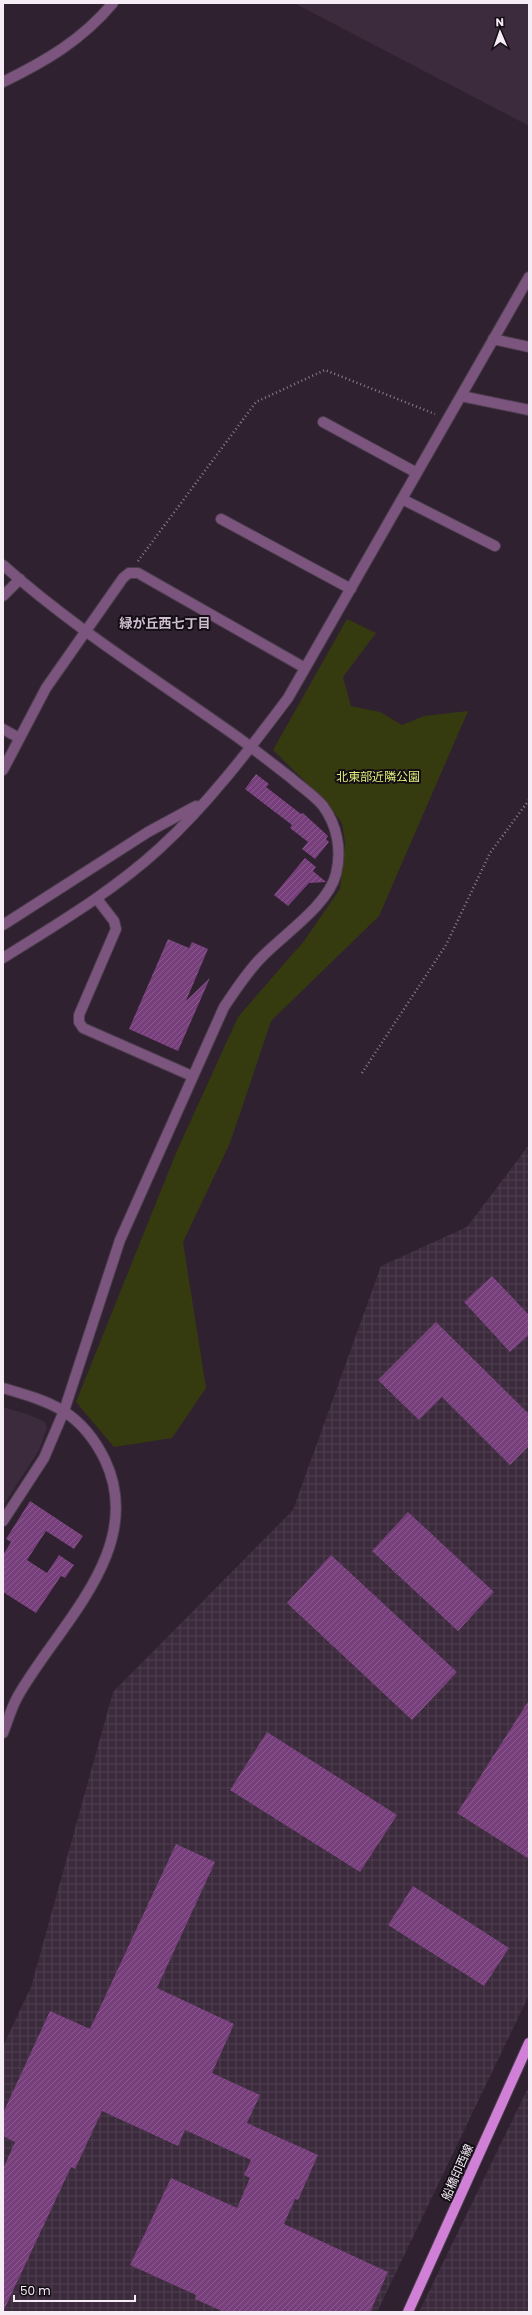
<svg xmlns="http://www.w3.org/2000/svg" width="532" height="2315" font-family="Poppins,'Noto Sans JP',sans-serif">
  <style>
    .built { fill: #3c2a3d }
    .industrial { fill: url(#industrial-grid) }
    .green { fill: #363b0f }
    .building { fill: url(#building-hatch) }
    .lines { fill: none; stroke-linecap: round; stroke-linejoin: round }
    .minor-casing { stroke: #4b3d4c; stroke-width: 12 }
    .major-casing { stroke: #4b3d4c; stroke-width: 12 }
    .path { stroke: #8c808d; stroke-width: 2.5; stroke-dasharray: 1 3; stroke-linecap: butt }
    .minor { stroke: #7b557e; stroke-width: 10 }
    .major { stroke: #d080d6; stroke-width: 10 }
    .labels { text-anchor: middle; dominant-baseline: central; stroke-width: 4; stroke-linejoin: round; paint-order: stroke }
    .park-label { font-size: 12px; fill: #dfee78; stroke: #130d14 }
    .street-label { font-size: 12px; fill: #f5ecf6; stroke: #130d14 }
    .neighbourhood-label { font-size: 13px; font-weight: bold; fill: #d0bed1; stroke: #130d14 }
  </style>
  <defs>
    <pattern id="industrial-grid" width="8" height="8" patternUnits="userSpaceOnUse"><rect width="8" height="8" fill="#3c2a3d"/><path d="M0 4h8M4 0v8" fill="none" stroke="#4f3f50"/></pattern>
    <pattern id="building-hatch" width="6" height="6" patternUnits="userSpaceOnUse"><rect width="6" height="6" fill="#773f7b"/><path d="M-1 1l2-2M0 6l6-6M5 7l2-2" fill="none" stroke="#8b5b8e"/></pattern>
  </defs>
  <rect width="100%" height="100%" fill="#2f2130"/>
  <path class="built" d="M294,3H529V126Z
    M3,1407L30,1415L45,1422L47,1428L39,1450L3,1506Z"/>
  <path class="industrial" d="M529,1145V1995L377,2312H3V2046L31,1987L113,1692L293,1510L381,1266L467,1227Z
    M529,2086V2312H419Z"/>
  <path class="green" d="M347,619L376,633L343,677L351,706L380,712L402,725L424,716L468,711L379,916L271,1021L230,1143L183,1242L206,1388L172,1438L114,1447L76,1402L176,1153L238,1017L304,941L340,889L345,843L342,823L328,804L273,750Z"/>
  <path class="building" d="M256,774L269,784L266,787L301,814L303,813L328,836L326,839L329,842L315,859L302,849L308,842L290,828L292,825L245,789Z
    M305,858L316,867L313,871L326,882L309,883L288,906L274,895Z
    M168,939L189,948L192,942L208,949L186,1001L210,978L178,1051L129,1029Z
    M492,1276L529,1315V1335L510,1352L464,1302Z
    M436,1322L529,1414V1446L510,1465L442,1397L419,1420L378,1380Z
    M30,1501L83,1536L74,1549L46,1531L27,1560L47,1573L59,1555L74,1565L65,1578L61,1576L36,1613L3,1592V1555L11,1542L6,1539Z
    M408,1512L494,1592L458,1631L372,1551Z
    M331,1555L457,1672L412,1720L287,1603Z
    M529,1700V1859L457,1813Z
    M267,1732L397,1815L360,1872L230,1790Z
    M176,1844L215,1862L157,1988L234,2024L212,2073L260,2095L247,2123L318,2155L298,2200L295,2199L284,2224L388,2272L370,2312H224L195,2299L196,2295L130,2265L171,2178L237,2208L250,2178L244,2175L251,2160L185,2130L178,2146L102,2111L75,2169L71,2167L3,2312V2169L15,2142L3,2136V2113L50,2011L90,2029Z
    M413,1886L509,1948L484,1986L388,1925Z"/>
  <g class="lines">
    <g class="minor-casing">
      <path id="minor" d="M3,82C46,61 82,40 113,3
        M493,339L529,347
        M461,396L529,410
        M323,422L417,473
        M402,499L495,546
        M221,519L351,589
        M3,565C71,626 151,676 226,729C248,744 269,761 291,778C301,787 314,795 323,806C337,825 342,850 336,874C328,906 281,936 259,960C245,975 235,991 224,1007L120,1240L64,1411L44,1458L3,1521
        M3,596L20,579
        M3,729L19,738
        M3,770L46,688L123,578L129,573H138L305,668
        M97,899L114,921L116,929L79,1015V1022L83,1028L192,1076
        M3,925L148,832L196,806
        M3,958C57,924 112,892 160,848C208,804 249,750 288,698L529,277
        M3,1388C51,1402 81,1411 105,1460C147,1549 58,1625 18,1696C11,1708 8,1721 3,1733"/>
    </g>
    <g class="major-casing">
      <path id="major" d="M408,2312L529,2043"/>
    </g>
    <path class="path" d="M138,561L256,402L325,370L435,414
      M362,1073L446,945L490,853L529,800"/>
    <use href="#minor" class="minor"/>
    <use href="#major" class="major"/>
  </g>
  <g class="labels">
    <g class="park-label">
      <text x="378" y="776">北東部近隣公園</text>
    </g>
    <g class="street-label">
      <text transform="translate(457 2172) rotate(-66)">船橋印西線</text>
    </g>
    <g class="neighbourhood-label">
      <text x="165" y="623">緑が丘西七丁目</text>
    </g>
  </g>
  <rect width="532" height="2315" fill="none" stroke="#f5ecf6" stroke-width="8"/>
  <g transform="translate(500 32) rotate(358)" stroke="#130d14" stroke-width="3" paint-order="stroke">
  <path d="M0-3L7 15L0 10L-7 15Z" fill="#f5ecf6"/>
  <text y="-6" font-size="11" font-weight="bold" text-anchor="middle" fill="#f5ecf6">N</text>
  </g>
  <path d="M14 2295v6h121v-6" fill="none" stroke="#f5ecf6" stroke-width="2"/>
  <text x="20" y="2295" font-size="12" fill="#f5ecf6" stroke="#130d14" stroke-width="3" paint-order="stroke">50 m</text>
</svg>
